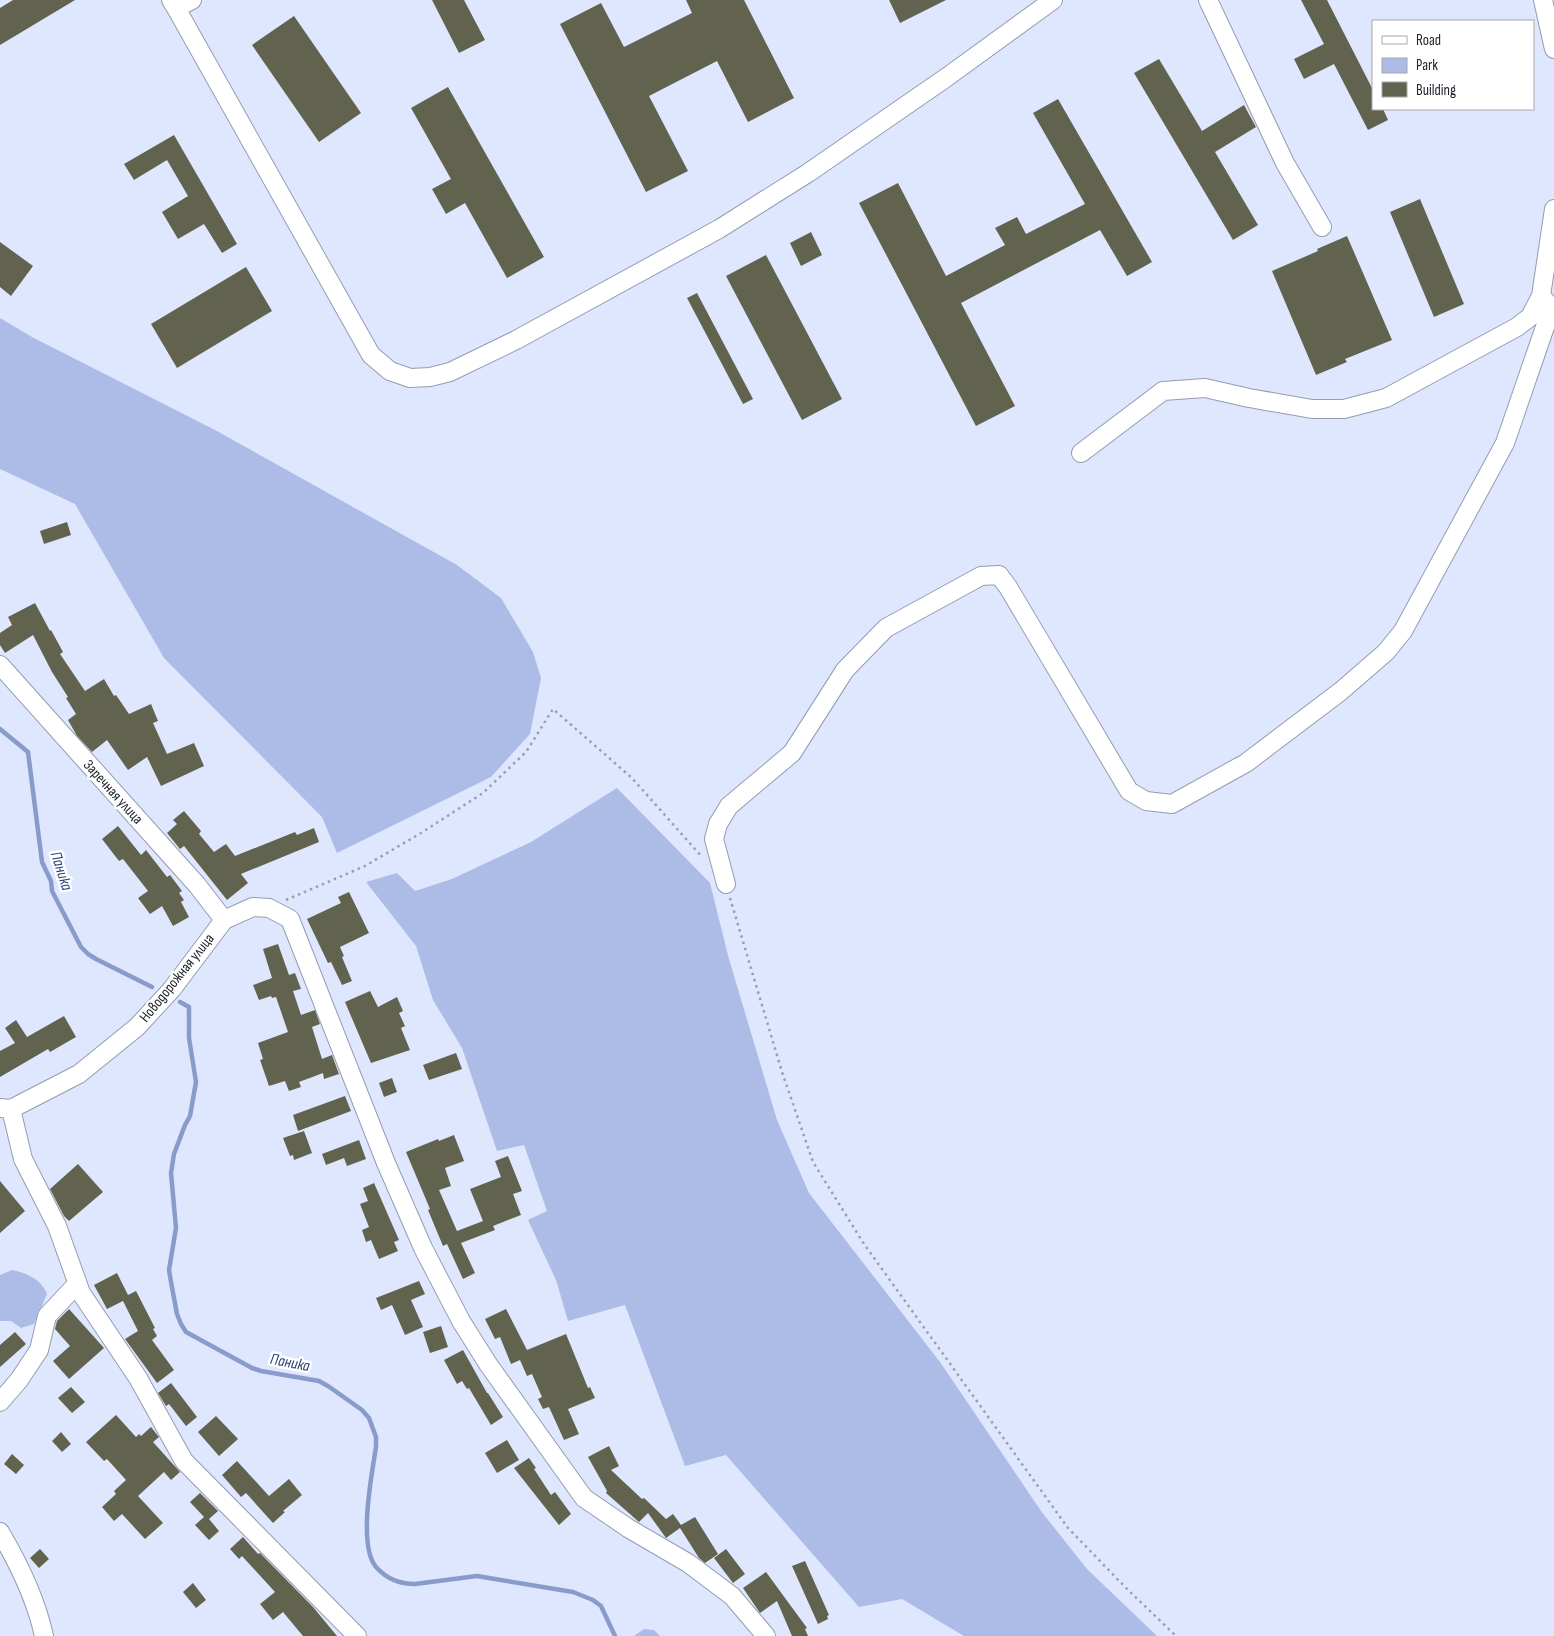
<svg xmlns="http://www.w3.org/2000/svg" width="1554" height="1636" font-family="'Sofia Sans Condensed',sans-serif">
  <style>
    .green { fill: #acbce6 }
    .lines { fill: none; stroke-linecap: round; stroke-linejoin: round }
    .stream { stroke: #889bcb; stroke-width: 4.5 }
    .building { fill: #61634f }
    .minor-casing { stroke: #949cb0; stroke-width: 20 }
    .path { stroke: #999fb0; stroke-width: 2.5; stroke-dasharray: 2.5 4; stroke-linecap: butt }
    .minor { stroke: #fff; stroke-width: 18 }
    .labels { text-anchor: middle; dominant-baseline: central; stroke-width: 5; stroke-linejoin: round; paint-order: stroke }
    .street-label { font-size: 15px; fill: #22252d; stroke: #fff }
    .water-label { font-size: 16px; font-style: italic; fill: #2b3d79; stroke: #fff }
  </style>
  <rect width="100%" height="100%" fill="#dee7fd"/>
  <path class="green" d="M0,318L32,337L215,430L457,565L501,598L533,652L541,678L530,734L491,777L337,853L322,817L164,658L75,504L0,469Z
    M617,788L710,883L729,959L777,1120L809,1193L940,1362L1041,1511L1087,1569L1157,1636H964L902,1599L859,1607L726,1455L685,1466L625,1305L568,1321L556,1280L528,1220L547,1211L524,1145L497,1151L462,1048L433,1000L416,946L366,882L397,873L415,891L452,879L531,842Z
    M12,1270C27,1273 41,1279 47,1294L34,1324L21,1328L11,1321H0V1275Z
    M644,1629L654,1630L660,1636H634Z"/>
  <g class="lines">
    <path class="stream" d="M0,729L28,752L42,862L51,881L52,891L81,947L88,954L96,959L152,987
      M180,1002L189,1007V1038L196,1082L190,1116L185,1125L174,1154L171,1173L176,1228L169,1270L171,1282L177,1314L181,1324L186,1332L252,1368L261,1371L319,1381L328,1386L362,1410L369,1418L376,1437V1447C372,1473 357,1548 377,1568C387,1579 401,1584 415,1584L477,1576L573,1592L593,1600L601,1606L615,1636"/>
  </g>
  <path class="building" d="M13,0H75L0,45V8Z
    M432,0H464L485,40L459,53Z
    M686,0H744L794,98L748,122L717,61L649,96L688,171L646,192L560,24L601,3L624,47L692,13Z
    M889,0H946L900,23Z
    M1301,0H1327L1373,90V109H1383L1388,120L1368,130L1334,64L1304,79L1294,59L1324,44Z
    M294,16L361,113L319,142L252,45Z
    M1159,59L1202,131L1244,105L1256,127L1215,152L1258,225L1233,240L1134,73Z
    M448,87L544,257L507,278L465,203L446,214L432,189L451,179L411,108Z
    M1058,99L1152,262L1127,276L1100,230L961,303L1015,406L976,426L859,203L898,183L946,276L1005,245L995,228L1017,217L1026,234L1085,204L1033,113Z
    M174,135L237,244L222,253L204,224L178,239L162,212L188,196L167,160L134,180L124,164Z
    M1420,199L1464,304L1434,317L1390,212Z
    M811,232L822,255L801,266L790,243Z
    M1347,236L1392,340L1345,359L1347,362L1316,375L1272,271L1318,251L1317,249Z
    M0,242L33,266L11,296L0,287Z
    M766,255L842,399L802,420L726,276Z
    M246,267L272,311L177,368L151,324Z
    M697,293L753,399L743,404L687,298Z
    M67,522L71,535L44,544L40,531Z
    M35,603L50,631L51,630L63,652L60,654L85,691L104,679L114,696L116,695L129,714L151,704L158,721L153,723L167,754L194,743L204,766L161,786L147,757L128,770L107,740L92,752L77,736L68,720L76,714L66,698L68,697L52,672L33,635L5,653L0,645V633L12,625L8,617Z
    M184,811L201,831L199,834L214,852L226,844L235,856L295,832L297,835L314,828L319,842L241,874L248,883L227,900L184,846L180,849L167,833L177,824L173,820Z
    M118,826L141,855L146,850L167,877L170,875L182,891L179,893L184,900L181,902L189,917L173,926L162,906L150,914L138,898L148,891L123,859L119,861L102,839Z
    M349,892L369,933L340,947L344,956L342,957L352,981L342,985L331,962L328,963L307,919L341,903L338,897Z
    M278,944L289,975L295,973L301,989L293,991L301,1015L315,1010L320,1024L312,1027L322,1059L332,1055L339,1074L324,1079L323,1073L299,1082L301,1087L289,1091L285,1081L269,1086L260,1060L263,1059L258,1043L288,1032L276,997L272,998L271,996L259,1000L253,985L272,978L263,949Z
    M370,991L378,1007L397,997L403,1011L399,1013L405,1026L401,1028L410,1050L371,1063L345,1002Z
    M64,1016L76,1037L50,1052L48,1049L0,1077V1051L15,1043L5,1028L16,1020L27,1037Z
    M456,1053L462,1069L429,1080L423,1065Z
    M392,1078L397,1092L384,1097L379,1083Z
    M345,1096L351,1111L298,1131L293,1115Z
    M304,1131L312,1153L294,1160L293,1155L290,1156L283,1138Z
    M454,1135L464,1161L445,1168L451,1186L439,1190L457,1231L483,1221L470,1189L501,1177L495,1161L508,1156L522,1191L513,1194L521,1215L493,1226L495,1230L461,1243L475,1273L463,1279L447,1244L443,1246L428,1210L430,1209L406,1152L438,1139L439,1141Z
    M359,1140L366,1159L347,1166L344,1158L326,1165L322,1154Z
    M78,1164L103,1192L69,1221L64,1216L50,1189Z
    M0,1181L25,1211L0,1233Z
    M374,1183L399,1240L394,1242L398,1251L379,1259L371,1240L366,1242L362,1230L369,1227L360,1204L368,1201L363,1188Z
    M117,1273L128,1295L136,1291L155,1328L153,1329L157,1336L152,1340L174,1370L157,1383L125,1339L138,1331L123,1301L107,1309L94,1285Z
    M419,1281L425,1294L411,1300L423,1327L405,1335L392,1305L381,1310L376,1298Z
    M69,1309L104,1348L69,1379L53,1361L70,1346L55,1329L57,1321Z
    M506,1309L527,1350L566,1334L588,1388L590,1387L595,1398L568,1409L579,1434L564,1440L549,1407L543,1409L538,1399L542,1397L532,1374L527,1376L520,1360L511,1364L500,1337L495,1339L485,1319Z
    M441,1326L448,1347L430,1353L423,1332Z
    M15,1332L26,1344L0,1367V1345Z
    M463,1350L487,1393H488L503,1417L491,1425L469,1388L467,1389L462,1381L457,1384L444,1360Z
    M171,1383L197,1417L186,1426L169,1404L166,1406L158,1393Z
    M71,1387L85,1402L72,1413L58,1398Z
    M116,1415L136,1437L139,1434L141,1436L151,1427L159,1437L153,1442L180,1472L171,1480L164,1472L138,1496L163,1523L145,1539L122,1514L114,1521L102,1507L116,1494L114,1491L126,1480L107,1459L104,1461L86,1442Z
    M216,1416L238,1439L219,1456L198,1432Z
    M61,1432L71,1444L62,1452L52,1441Z
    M507,1440L519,1460L497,1473L485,1453Z
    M609,1446L619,1466L611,1470L642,1499L644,1498L666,1519L673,1514L681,1525L695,1517L718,1554L705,1563L699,1558L680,1528L666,1538L648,1513L639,1522L606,1493L607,1491L588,1457Z
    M12,1454L24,1465L16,1474L4,1464Z
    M529,1458L536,1468L534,1469L551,1495L555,1492L571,1514L559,1525L514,1468Z
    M237,1461L269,1496L289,1479L302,1495L283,1511L285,1512L273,1523L246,1493L241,1497L222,1475Z
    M200,1493L218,1511L209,1519L219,1531L209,1540L195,1525L204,1517L190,1502Z
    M243,1537L258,1554L260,1553L313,1607L337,1636H303L283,1612L273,1620L260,1604L275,1592L242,1556L239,1559L230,1549Z
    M40,1549L49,1559L39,1568L30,1558Z
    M726,1549L745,1574L733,1583L714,1558Z
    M805,1561L829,1615L827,1616L828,1619L818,1624L792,1566Z
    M766,1572L807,1628L805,1629L808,1636H792L777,1601L760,1613L743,1588Z
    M193,1583L206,1600L196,1608L183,1592Z"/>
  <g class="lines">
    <g class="minor-casing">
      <path id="minor" d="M171,0L176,8L192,0
        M1208,0L1285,163L1322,227
        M1543,0L1554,49
        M176,8L371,355L390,371L410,378L430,377L450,372L516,340L719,229L808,173L947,77L1053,0
        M1081,453L1163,391L1205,388L1249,398L1312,409H1344L1386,398L1517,327L1530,317L1541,296L1554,209
        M0,665L197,885L224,920
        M726,884L714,839L718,824L729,806L792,753L845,670L886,628L981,576L999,575L1008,587L1129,791L1146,801L1172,804L1246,763L1341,691L1386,652L1403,631L1505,443L1547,321L1549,305L1541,296
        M0,1108L11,1109L79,1074L137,1027L172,989L224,920L253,907L269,908L290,919L386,1163L423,1248L461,1321L488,1364L584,1498L628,1528L688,1563L732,1596L766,1636
        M11,1109L23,1159L57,1226L81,1293L138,1378L184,1461L357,1636
        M0,1402L19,1380L39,1350L47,1316L77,1284
        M0,1532C19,1564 36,1599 44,1636"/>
    </g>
    <path class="path" d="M730,898L782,1072L813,1162L864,1244L1068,1528L1129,1591L1176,1636
      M286,900L365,866L421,833L483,793L526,752L553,709L632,778L702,857"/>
    <use href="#minor" class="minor"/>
  </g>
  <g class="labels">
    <g class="street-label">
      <text transform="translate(113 792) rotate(48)">Заречная улица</text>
      <text transform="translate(177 978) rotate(-51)">Новодорожная улица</text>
    </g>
    <g class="water-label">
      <text transform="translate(61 871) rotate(72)">Паника</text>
      <text transform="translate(290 1363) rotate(11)">Паника</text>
    </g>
  </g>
  <rect x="1372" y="20" width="162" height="90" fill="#ffffff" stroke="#a7a8ab"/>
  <rect x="1382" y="36" width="25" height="8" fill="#ffffff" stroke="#a7a8ab"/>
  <text x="1416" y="45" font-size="15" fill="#22252d">Road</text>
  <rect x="1382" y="58" width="25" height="15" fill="#acbce6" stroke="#a7a8ab"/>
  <text x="1416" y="70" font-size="15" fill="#22252d">Park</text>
  <rect x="1382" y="82" width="25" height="15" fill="#61634f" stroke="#a7a8ab"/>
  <text x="1416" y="95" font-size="15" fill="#22252d">Building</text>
</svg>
